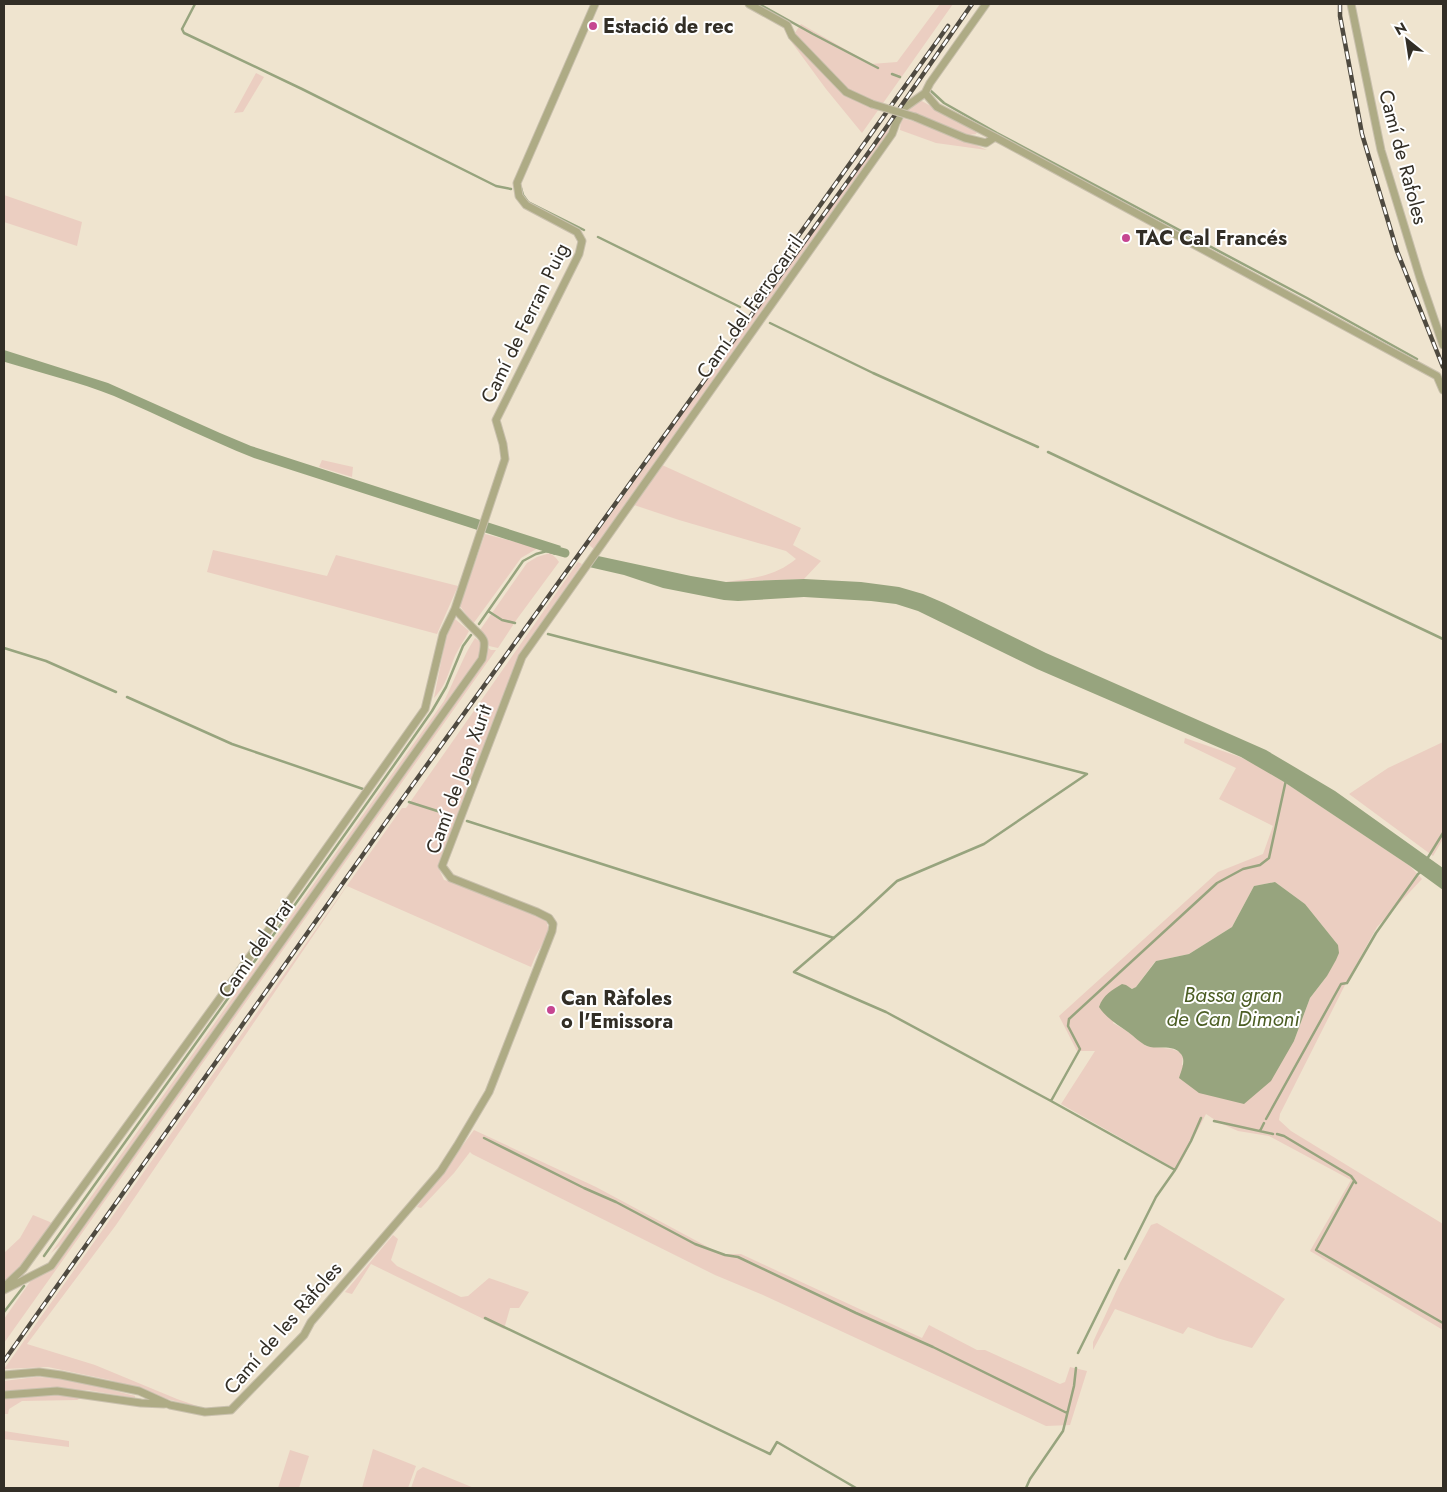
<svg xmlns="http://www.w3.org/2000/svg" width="1447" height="1492" font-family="Jost,sans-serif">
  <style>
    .green { fill: #ebcec1; fill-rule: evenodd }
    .water { fill: #97a47e }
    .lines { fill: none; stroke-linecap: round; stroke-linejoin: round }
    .stream { stroke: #97a47e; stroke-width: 2.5 }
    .canal { stroke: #97a47e; stroke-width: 9 }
    .minor-casing { stroke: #c9c0ad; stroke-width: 9 }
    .minor { stroke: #aeab85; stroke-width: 7 }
    .rail-casing { stroke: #4f4a40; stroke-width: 4.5 }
    .rail { stroke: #fff; stroke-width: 2.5; stroke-dasharray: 8; stroke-linecap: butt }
    .minor-bridge-casing { stroke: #c9c0ad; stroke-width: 9; stroke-linecap: butt }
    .minor-bridge { stroke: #aeab85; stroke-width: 7 }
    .poi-dot { fill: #c64691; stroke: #fff; stroke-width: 2 }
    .labels { text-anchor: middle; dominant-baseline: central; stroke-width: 4; stroke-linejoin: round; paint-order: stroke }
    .poi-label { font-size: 20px; font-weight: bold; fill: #322e26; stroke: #fff; text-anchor: start }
    .street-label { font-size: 20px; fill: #322e26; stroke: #fff }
    .water-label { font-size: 21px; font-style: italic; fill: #4c5e24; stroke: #fff }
  </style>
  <rect width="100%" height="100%" fill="#efe4cf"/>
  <path class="green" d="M940,4H953L862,133L826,89L790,40L801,24L871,64L897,62Z
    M256,73L264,77L243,112L234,113Z
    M920,100L977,132L976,134L967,135L905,112Z
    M901,118L932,126L987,150L936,143L900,130Z
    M889,125L887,137L594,549L589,545Z
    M4,195L82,222L77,246L4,222Z
    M322,460L353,467L352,477L319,467Z
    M662,465L801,528L793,545L821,561L804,579L726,582C753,578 774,577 796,559L786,551L679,520L634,505Z
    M485,534L538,548L521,558L473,624L460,606Z
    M213,550L327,576L336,555L458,586L437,634L207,572Z
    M550,553L556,558L559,562L517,619L498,648L489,646L480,630L527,563L537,557Z
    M578,562L582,564L519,657L438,867L444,880L458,883L546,919L549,932L535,957L531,967L347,886L116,1225L27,1344L95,1365L177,1399L203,1408L163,1398L137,1388L110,1380L48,1367L4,1369L402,808H406Z
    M455,619L469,631C465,639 459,647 455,656C448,673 447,684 434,698L446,637Z
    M475,638L491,650H496L4,1343V1319L32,1279L52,1269L64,1242L51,1253L444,701C455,680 462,658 475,638Z
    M1185,738L1240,757L1254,764L1284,782L1410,866L1422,879L1377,927L1345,985L1280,1114L1279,1120L1291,1131L1443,1224V1330L1310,1251L1351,1180L1269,1136L1238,1131L1218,1122L1206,1114L1177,1170L1061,1104L1095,1051H1077L1059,1016L1218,872L1263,854L1273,826L1219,799L1236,768L1184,743ZM1275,882L1305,904L1338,945L1327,976L1310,998L1294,1041L1182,1065L1183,1057L1180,1052L1172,1049L1146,1046L1127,1031L1113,1023L1129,987L1133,989L1136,987L1154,963L1156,961L1189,954L1232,927L1254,886Z
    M1443,742V839L1433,856L1349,794L1388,768Z
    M474,1130L596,1187L721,1254H741L922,1338L929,1325L977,1350H985L1060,1384L1065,1382L1070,1367L1087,1371L1070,1425L1046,1426L763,1295L715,1275L472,1154L470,1152L454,1173L421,1208L417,1207Z
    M33,1215L50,1222L52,1224L20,1268L4,1283V1253L20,1238Z
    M1157,1223L1285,1299L1281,1304L1252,1348L1217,1338L1188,1327L1183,1334L1115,1309L1093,1350V1342L1120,1283L1151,1225Z
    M393,1235L398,1239L391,1260L397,1266L461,1297L468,1296L489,1278L529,1292L519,1308H510L504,1329L371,1264L352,1294L345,1292Z
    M35,1377L65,1378L135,1396V1398L87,1390L4,1392V1381Z
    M61,1393L85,1396L77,1400L22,1401L9,1409L8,1414H4V1398Z
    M4,1431L69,1441V1447L4,1439Z
    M373,1449L416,1466L408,1488H362Z
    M290,1450L309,1456L299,1488H278Z
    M423,1467L474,1488H411L417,1471Z"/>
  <path class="water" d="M4,350L108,383L220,433L251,446L561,546L555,555L254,458C206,439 161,416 114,396C79,382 41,373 5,362Z
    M598,556L691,576L726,582L804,579L861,582L899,587L923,594L944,603L1046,653L1266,750L1335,791L1443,868V890L1410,866L1284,782L1241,757L1037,669L918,611L896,604L871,601L804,597L738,601L724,600L663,588L624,575L589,567Z
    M1275,882L1305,904L1338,945L1339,953L1336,960L1327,976L1310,998L1294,1041L1271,1081L1244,1104L1199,1093L1179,1078C1181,1071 1187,1059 1180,1053C1172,1044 1157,1050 1147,1046C1140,1043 1134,1036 1128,1032C1117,1024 1107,1019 1099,1007C1103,995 1112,990 1122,984L1126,985L1132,989L1136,987L1156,961L1189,954L1232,927L1254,886Z"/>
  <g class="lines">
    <path class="stream" d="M195,4L182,29L184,33L302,89L496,186L511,189
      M759,4L813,34L878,68
      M892,74L900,77
      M931,91L944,103L997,133L1307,298L1417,359
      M521,188L523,195L528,202L584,230
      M598,237L740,307
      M770,323L873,373L1038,447
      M1048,452L1443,639
      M488,611L502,620L515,623
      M479,624L523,561L536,554L547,551
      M548,634L1087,774L984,844L897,881L857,918L794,972L886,1012L1051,1101L1080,1049L1068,1026L1069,1019L1217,883L1243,869L1260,865L1269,858L1286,780
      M4,648L46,661L116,692
      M127,697L232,744L363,789
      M409,802L453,816
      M467,821L834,938
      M1427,859L1443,833
      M1051,1101L1175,1170
      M1266,1119L1341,984L1347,983L1376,933L1418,874L1422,871
      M1214,1121L1273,1134
      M1260,1131L1264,1123
      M1277,1134L1284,1136L1351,1176L1356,1183
      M484,1138L584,1188L616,1202L695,1244L725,1255L738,1257L856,1313L933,1347L1067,1413
      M1354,1181L1316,1250L1443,1323
      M44,1256C173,1074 304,894 432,711L446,687L463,646L471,635
      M1125,1259L1156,1197L1175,1170L1191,1141L1201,1118
      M4,1312L24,1286
      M485,1318L770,1454L777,1442L856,1488
      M1078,1353L1119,1270
      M1026,1488L1030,1479L1063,1431L1074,1386L1076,1368"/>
    <path class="canal" d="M547,548L565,553"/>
    <g class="minor-casing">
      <path id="minor" d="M749,4L787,25L792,36L846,92L872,104
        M1351,4L1381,150L1420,278L1443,345
        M925,93L937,107L995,137
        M915,117L965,138L986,143L995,137L1437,376L1443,390
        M4,1287L23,1269L236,976L425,709L443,634L455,609L505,459L503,444L496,420L579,254L582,241L577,232L526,205L519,196L517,183L595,4
        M4,1290L51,1266L482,659C487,636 484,640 469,624C464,619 460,614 455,609
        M4,1375L39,1372L61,1375L139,1391L170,1405L205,1412L231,1410L304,1335L311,1322L441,1171L457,1146L489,1092L552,931L553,924L549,918L537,912L451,878L442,866L522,657L892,134L896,123L904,108L925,93L930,83L986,4
        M4,1395L57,1391L141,1403L164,1404"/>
    </g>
    <use href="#minor" class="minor"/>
    <g class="rail-casing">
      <path id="rail" d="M1340,4V16L1362,134L1397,251L1443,367
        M749,305L948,26
        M4,1361L401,801L874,145L972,4"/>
    </g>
    <use href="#rail" class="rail"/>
    <g class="minor-bridge-casing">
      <path id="minor-bridge" d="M872,104L915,117"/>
    </g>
    <use href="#minor-bridge" class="minor-bridge"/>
  </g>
  <g class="poi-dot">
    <circle cx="593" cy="26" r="5"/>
    <circle cx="1126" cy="238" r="5"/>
    <circle cx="551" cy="1010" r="5"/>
  </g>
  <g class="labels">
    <g class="poi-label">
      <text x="603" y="26">Estació de rec</text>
      <text x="1136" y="238">TAC Cal Francés</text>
      <text x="561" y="998">Can Ràfoles<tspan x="561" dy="23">o l'Emissora</tspan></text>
    </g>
    <g class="street-label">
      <text transform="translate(1403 157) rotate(75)">Camí de Rafoles</text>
      <text transform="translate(750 307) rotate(-55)">Camí del Ferrocarril</text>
      <text transform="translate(525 323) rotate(-64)">Camí de Ferran Puig</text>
      <text transform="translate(459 779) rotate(-70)">Camí de Joan Xurit</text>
      <text transform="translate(256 949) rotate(-55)">Camí del Prat</text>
      <text transform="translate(283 1328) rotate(-49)">Camí de les Ràfoles</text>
    </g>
    <g class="water-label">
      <text x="1233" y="995">Bassa gran<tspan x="1233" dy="24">de Can Dimoni</tspan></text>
    </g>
  </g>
  <rect width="1447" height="1492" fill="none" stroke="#322e26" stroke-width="10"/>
  <g transform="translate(1407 40) rotate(330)" stroke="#ffffff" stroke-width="4" paint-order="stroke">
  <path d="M0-4L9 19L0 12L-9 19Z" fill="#322e26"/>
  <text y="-8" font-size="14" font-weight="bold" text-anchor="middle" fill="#322e26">N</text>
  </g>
</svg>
